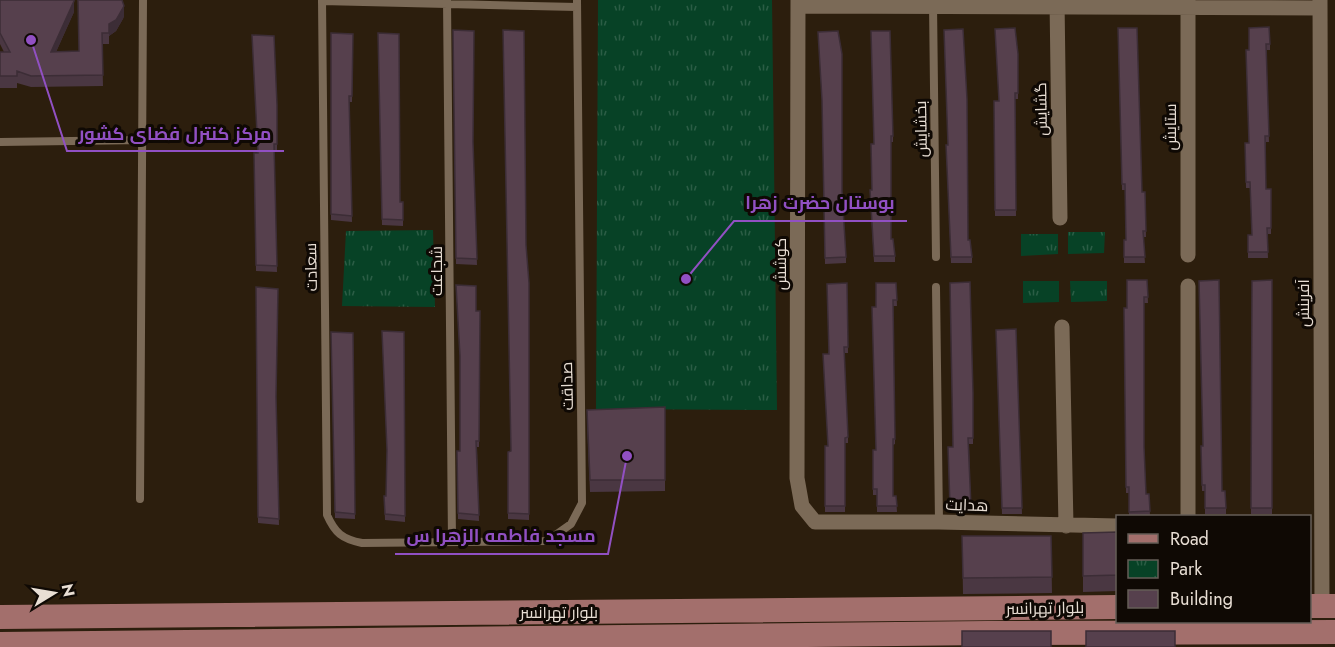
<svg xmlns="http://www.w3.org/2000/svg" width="1335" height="647" font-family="Jost,Cairo,sans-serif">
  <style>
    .park { fill: url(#park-tufts) }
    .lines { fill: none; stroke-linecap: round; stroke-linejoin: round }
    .lane { stroke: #7b6a57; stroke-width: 8 }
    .street { stroke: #7b6a57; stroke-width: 15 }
    .primary { stroke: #a36f6c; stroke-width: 24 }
    .wall { fill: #4a3742 }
    .shaded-wall { fill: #3c2d36 }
    .building { fill: #56404d; stroke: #3c2d36; stroke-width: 1.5 }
    .labels { text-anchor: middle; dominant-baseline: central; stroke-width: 6; stroke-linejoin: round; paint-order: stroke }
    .street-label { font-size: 16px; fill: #e8ded4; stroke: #0f0904 }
    .leader { fill: none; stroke: #9150c3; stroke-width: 2 }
    .callout-dot { fill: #9150c3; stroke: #0f0904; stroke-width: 2 }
    .callout-label { font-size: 18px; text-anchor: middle; font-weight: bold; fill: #9150c3; stroke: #0f0904; stroke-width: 6; stroke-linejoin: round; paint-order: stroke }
  </style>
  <defs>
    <pattern id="park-tufts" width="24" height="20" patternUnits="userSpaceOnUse" patternTransform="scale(1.5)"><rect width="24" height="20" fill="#074226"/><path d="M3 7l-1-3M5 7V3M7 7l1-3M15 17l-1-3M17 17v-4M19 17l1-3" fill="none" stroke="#2b5d45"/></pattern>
  </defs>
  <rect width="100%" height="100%" fill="#2c1e0d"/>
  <path class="park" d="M598,0H772L777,410L596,409Z
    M433,230L435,307L342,306L346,231Z
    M1068,232H1105L1104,253L1068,254Z
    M1021,234H1058V254L1021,256Z
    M1023,281H1059V302L1023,303Z
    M1070,281H1107V301L1071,302Z"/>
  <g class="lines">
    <path class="lane" d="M322,0L327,515C335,533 342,539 362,543L547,541L571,524L582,503L577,0
      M447,0L452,542
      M322,1L577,7
      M933,4L936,257
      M0,142L143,140
      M936,287L939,522
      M140,499L143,0"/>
    <path class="street" d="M798,0L797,478L802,506L815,522H939L1118,526
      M1057,0L1060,218
      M1320,0L1322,606
      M798,6L1320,8
      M1188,255V0
      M1188,286V516
      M1062,327L1066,526"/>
    <path class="primary" d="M1310,606H1335
      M0,617L1118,607
      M0,644L987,633L1335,632"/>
  </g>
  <path class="wall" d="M0,0L74,12L56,52L78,51L124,17L116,31L109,36V44H102L103,86L31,87L17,83V88H0V52H4L0,44Z
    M1118,28L1142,192H1145L1146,237H1143L1145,263H1124V240H1126L1125,190H1122Z
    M1249,28L1270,44V50H1266L1269,142H1266V189H1271V234H1267L1268,258H1248V235H1252L1250,188H1246L1245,143H1249Z
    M453,30L473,144L477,265L456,264Z
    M871,31L893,136V142H891V239L895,256V262H874L870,196L872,190L874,144Z
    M331,33L353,34L352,102H349L352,222L331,220Z
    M378,33L400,202H403V226L382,225Z
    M1018,54V99H1015L1016,216H995L994,101H998Z
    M277,105V150H274L277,272L256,271L254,153H257Z
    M822,106L846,257V263L825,264Z
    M946,145L972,257V263H951Z
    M526,245L529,283V520L508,519V452L511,451Z
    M1147,280L1148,303H1144V447L1146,494H1149L1150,516H1129V493H1126L1124,308H1127Z
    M1272,280V514H1251L1252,281Z
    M847,283L848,353H844L848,437V443H845V512H825V446H828V354Z
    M896,283L897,306H893L895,439V444L893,445V496H896L897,512H877V495H873V450H876V307Z
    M256,287L276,400L279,525L258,523Z
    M476,311H480L479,447H477L479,521L458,519L457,451H460Z
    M1016,329L1022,514H1002L996,330Z
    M331,332L353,333L355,519L335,518Z
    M404,332L405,522L385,520L384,496H386Z
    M973,393V444H969L971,513L950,512L948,447H953Z
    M665,407V491L590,492L587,422Z
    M1201,446L1222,491L1226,508V514H1205V491H1202Z
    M1118,532V591L1083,592V533Z
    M962,536H1051L1052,593L963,594Z"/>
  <path class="shaded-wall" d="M74,1V12L51,63V52Z
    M124,6V17L116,31L109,36V24Z"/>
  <path class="building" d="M0,0H74V1L51,52L79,51L78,0H122L124,6L116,20L109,24V33H102L103,75L31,76L17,71V76H0V52H10L0,33Z
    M1269,27L1270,44H1266L1269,136H1265L1266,189H1271V228H1267L1268,252H1248V235H1252L1250,182H1246L1245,143H1249L1246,50H1249V28Z
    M1015,28L1018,54V93H1015L1016,210H995L994,101H999L995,29Z
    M1118,28H1137L1142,192H1145L1146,231H1143L1145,257H1124V240H1126L1125,184H1122Z
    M963,29L967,99L968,240H970L972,257H951L946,145H948L944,30Z
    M453,30L474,31L473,142L477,259L456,258Z
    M503,30L524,31L526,245L529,283V514L508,513V452L511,451Z
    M838,31L842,54V191L846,257L825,258L822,100L818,32Z
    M871,31H890L893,136H891V239H893L895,256H874L870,190H872L871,144H874Z
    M331,33L353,34L352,96H349L352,216L331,214Z
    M378,33L399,34L400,202H403V220L382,219Z
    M252,35L274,36L277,105V144H274L277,266L256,265L254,153H258Z
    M1127,280H1147L1148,297H1144V447L1146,494H1149L1150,511L1129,512V487H1126L1124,308H1127Z
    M1219,280L1222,491H1225L1226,508H1205V485H1202L1201,446H1203L1199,281Z
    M1272,280V508H1251L1252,281Z
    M970,282L973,393V438H968L971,507H950L948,447H953L950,283Z
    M847,283L848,347H844L848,437L845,438V506H825V446H828L823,354H829L827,284Z
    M876,283H896L897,300H893L895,439H893V496H896L897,506H877V489H873V450H876L872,307H876Z
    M456,285L476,286V311H480L479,441H476L479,515L458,513L457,451H460V356Z
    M256,287L278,289L276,397L279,519L258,517Z
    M1016,329L1022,508H1002L996,330Z
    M382,331L404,332L405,516L385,514L384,496H386L387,450Z
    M331,332L353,333L355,514L335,512Z
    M665,407V480H590L587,410Z
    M1118,532V575L1083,576V533Z
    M962,536H1051L1052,577L963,578Z
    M962,631H1051V647H962Z
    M1086,631H1175V647H1086Z"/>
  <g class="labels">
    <g class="street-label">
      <text transform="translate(1041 109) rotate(-91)">گشایش</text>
      <text transform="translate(1170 127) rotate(-90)">ستایش</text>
      <text transform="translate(921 129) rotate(-91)">بخشایش</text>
      <text transform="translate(780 264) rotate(-90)">کوشش</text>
      <text transform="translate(311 267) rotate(-91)">سعادت</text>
      <text transform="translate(436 271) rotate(-90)">شجاعت</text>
      <text transform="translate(1303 303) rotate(-90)">آفرینش</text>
      <text transform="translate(567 386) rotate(-91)">صداقت</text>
      <text transform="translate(967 505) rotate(2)">هدایت</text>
      <text transform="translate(1045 608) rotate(-1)">بلوار تهرانسر</text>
      <text x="559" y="612">بلوار تهرانسر</text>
    </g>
  </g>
  <path class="leader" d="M31 40L67 151H284M686 279L734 221H907M627 456L608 554H395"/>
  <g class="callout-dot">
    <circle cx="31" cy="40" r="6"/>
    <circle cx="686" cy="279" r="6"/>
    <circle cx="627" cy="456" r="6"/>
  </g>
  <g class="callout-label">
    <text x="175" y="140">مرکز کنترل فضای کشور</text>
    <text x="820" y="209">بوستان حضرت زهرا</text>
    <text x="501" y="542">مسجد فاطمه الزهرا س</text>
  </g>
  <rect x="1116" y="515" width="195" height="108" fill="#0f0904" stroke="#665e57" stroke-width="1.5"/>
  <rect x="1128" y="534" width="30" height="9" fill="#a36f6c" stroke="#665e57" stroke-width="1.5"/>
  <text x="1170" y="545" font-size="18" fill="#e8ded4">Road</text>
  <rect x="1128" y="560" width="30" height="18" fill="url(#park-tufts)" stroke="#665e57" stroke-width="1.5"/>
  <text x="1170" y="575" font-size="18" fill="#e8ded4">Park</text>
  <rect x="1128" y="590" width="30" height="18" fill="#56404d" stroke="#665e57" stroke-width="1.5"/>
  <text x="1170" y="605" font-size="18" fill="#e8ded4">Building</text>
  <g transform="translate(54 593) rotate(79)" stroke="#0f0904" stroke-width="4.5" paint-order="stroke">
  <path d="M0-4.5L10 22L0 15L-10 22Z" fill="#e8ded4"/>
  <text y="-9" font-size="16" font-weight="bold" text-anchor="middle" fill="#e8ded4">N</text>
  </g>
</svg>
